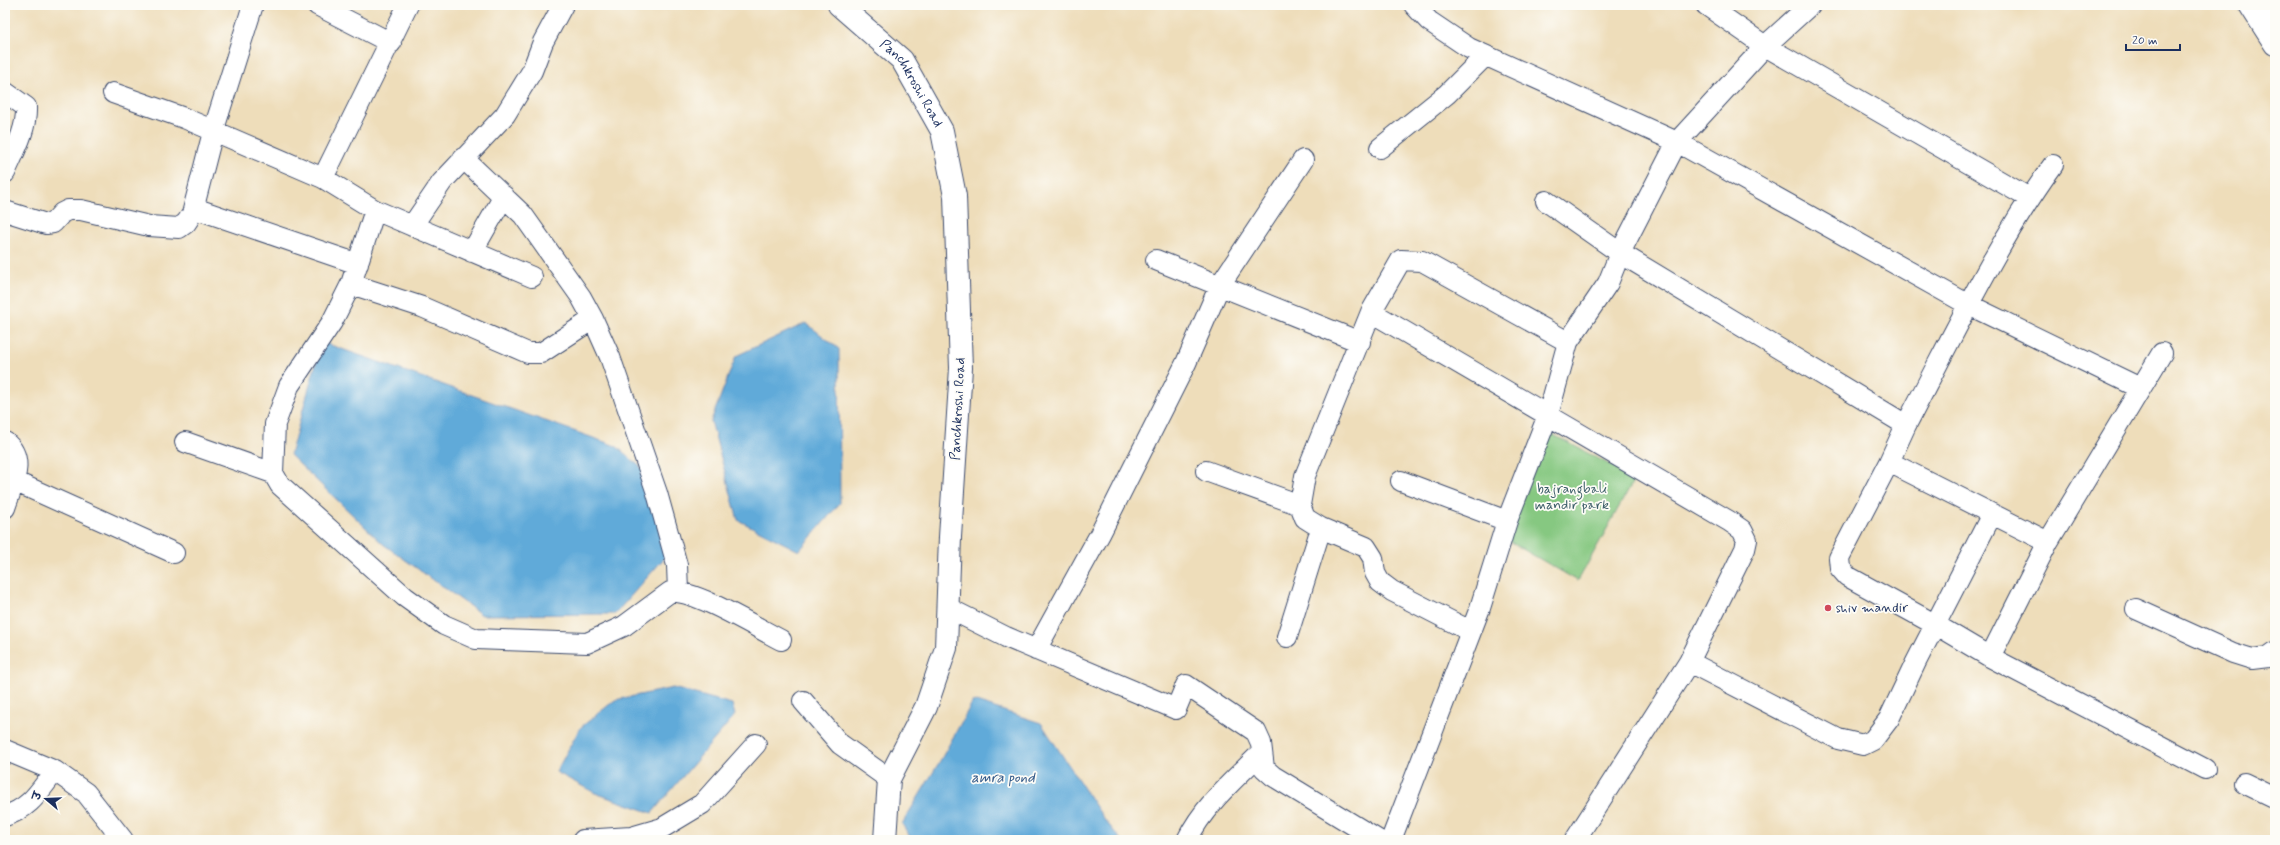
<svg xmlns="http://www.w3.org/2000/svg" width="2280" height="845" font-family="Mynerve,'Playpen Sans Deva',sans-serif">
  <style>
    .green { fill: #86c881; stroke: #507c70 }
    .water { fill: #61aad9; stroke: #3e6c9c }
    .lines { fill: none; stroke-linecap: round; stroke-linejoin: round }
    .street-casing { stroke: #3b496c; stroke-width: 22 }
    .secondary-casing { stroke: #3b496c; stroke-width: 24 }
    .primary-casing { stroke: #3b496c; stroke-width: 24 }
    .street { stroke: #fff; stroke-width: 20 }
    .secondary { stroke: #fff; stroke-width: 22 }
    .primary { stroke: #fff; stroke-width: 22 }
    .poi-dot { fill: #d1495b; stroke: #fdfcf7; stroke-width: 1.5 }
    .labels { text-anchor: middle; dominant-baseline: central; stroke-width: 3.5; stroke-linejoin: round; paint-order: stroke }
    .street-label { font-size: 14px; fill: #1b2f5e; stroke: #fdfcf7 }
    .park-label { font-size: 14px; fill: #3b5d68; stroke: #fdfcf7 }
    .poi-label { font-size: 14px; fill: #1b2f5e; stroke: #fdfcf7; text-anchor: start }
    .water-label { font-size: 15px; font-style: italic; fill: #345a89; stroke: #fdfcf7 }
  </style>
  <rect width="100%" height="100%" fill="#fdfcf7"/>
  <filter id="ink" filterUnits="userSpaceOnUse"><feTurbulence type="fractalNoise" baseFrequency=".025" numOctaves="2"/><feDisplacementMap in="SourceGraphic" scale="8" xChannelSelector="R" yChannelSelector="G"/><feConvolveMatrix kernelMatrix="1 2 1 2 8 2 1 2 1" color-interpolation-filters="sRGB"/></filter>
  <filter id="wash" filterUnits="userSpaceOnUse"><feTurbulence type="fractalNoise" baseFrequency=".012" numOctaves="4" result="noise"/><feDisplacementMap in="SourceGraphic" scale="16" xChannelSelector="R" yChannelSelector="G"/><feGaussianBlur stdDeviation="0.9" result="paint"/><feColorMatrix in="noise" values="0 0 0 0 0 0 0 0 0 0 0 0 0 0 0 0 0 1.4 0 .05"/><feComposite in="paint" operator="in"/></filter>
  <g filter="url(#wash)">
    <rect width="100%" height="100%" fill="#eeddba"/>
    <path class="green" d="M1546,431L1635,478L1578,581L1507,540Z"/>
    <path class="water" d="M806,323L839,349L840,503L799,551L738,520L711,421L736,356Z
      M322,342L616,446L644,470L667,555L615,614L482,615L383,544L290,455Z
      M673,688L732,704L735,715L652,813L595,793L556,772L580,728L615,700Z
      M973,701L1041,723L1104,819L1121,840H912L902,824L940,761Z"/>
  </g>
  <g filter="url(#ink)">
    <g class="lines">
      <g class="street-casing">
        <path id="street" d="M317,5L391,43
          M1414,5L1429,21L1469,48L1677,142L1969,305L2140,388
          M1706,5L1765,46L2029,198
          M5,92L26,107C27,130 14,152 5,173
          M113,93L184,118L323,178L375,210L532,277
          M1380,148L1447,94L1485,56
          M463,158L523,215L581,297L593,319L610,357L657,493L677,565L678,591
          M323,178L408,5
          M1546,201L1620,253L1906,425L1889,462L2048,542
          M194,208L358,264
          M375,210L351,284L332,322L289,386L275,424L273,473L280,485L405,597L444,625L476,639L587,643L624,626L670,592C694,589 757,628 781,640
          M5,211L46,224L53,223L62,213L68,210H81L149,226L179,228L186,223L192,214L213,132L253,5
          M412,226L442,182L505,115L532,71L543,42L563,5
          M472,252L504,196
          M1156,260L1360,342
          M351,284L422,307L528,353H541L593,319
          M1371,312L1729,521L1742,530L1747,540L1745,549L1689,662L1575,840
          M1906,425C1952,338 1995,245 2053,165
          M5,442C27,459 12,486 5,508
          M185,442L273,473
          M1889,462L1839,558L1840,568L1847,576L1936,625L1990,657L2205,769
          M1206,471L1300,505
          M14,481L174,553
          M1401,481L1507,521
          M948,608L1006,637L1176,709L1186,685L1256,732L1261,743L1264,768L1273,776L1378,840
          M2136,609L2233,653L2252,659L2268,657L2275,652
          M1470,631L1392,591L1380,582L1375,573L1373,558L1366,547L1321,528L1305,518L1300,505L1305,476L1371,312L1401,260L1422,261L1568,342
          M1287,637L1321,528
          M1036,650L1100,534L1186,363L1220,285L1303,160
          M1990,657L2048,542L2162,353
          M1689,662L1838,739L1863,745L1873,740L1889,719L1916,662L1992,514
          M803,701L840,744L889,779
          M5,750L55,771L86,793L123,840
          M2244,783L2275,798
          M5,816C31,808 39,791 55,771
          M583,840L631,837L662,828L702,804L756,744
          M1187,840C1204,805 1235,779 1262,752
          M1391,840L1480,608L1507,521L1548,415L1568,342L1608,283L1620,253L1677,142L1765,46L1810,5"/>
      </g>
      <g class="secondary-casing">
        <g id="secondary">
          <path id="s1" d="M839,5L902,60L942,131L955,196L961,368L950,537L946,648L926,707L889,779L885,840"/>
        </g>
      </g>
      <g class="primary-casing">
        <path id="primary" d="M2250,5L2275,44
          M2274,5L2275,7"/>
      </g>
      <use href="#street" class="street"/>
      <use href="#secondary" class="secondary"/>
      <use href="#primary" class="primary"/>
    </g>
  </g>
  <circle class="poi-dot" cx="1828" cy="608" r="4"/>
  <g class="labels">
    <g class="street-label">
      <text stroke="none"><textPath href="#s1" startOffset="108">Panchkroshi Road</textPath></text>
      <text transform="translate(958 409) rotate(-87)">Panchkroshi Road</text>
    </g>
    <g class="park-label">
      <text x="1572" y="489">bajrangbali<tspan x="1572" dy="16">mandir park</tspan></text>
    </g>
    <g class="poi-label">
      <text x="1836" y="608">shiv mandir</text>
    </g>
    <g class="water-label">
      <text x="1003" y="778">amra pond</text>
    </g>
  </g>
  <rect width="2280" height="845" fill="none" stroke="#fdfcf7" stroke-width="20"/>
  <g transform="translate(46 799) rotate(289)" stroke="#fdfcf7" stroke-width="3" paint-order="stroke">
  <path d="M0-3L7 15L0 10L-7 15Z" fill="#1b2f5e"/>
  <text y="-6" font-size="11" font-weight="bold" text-anchor="middle" fill="#1b2f5e">उ</text>
  </g>
  <path d="M2126 44v6h54v-6" fill="none" stroke="#1b2f5e" stroke-width="2"/>
  <text x="2132" y="44" font-size="12" fill="#1b2f5e" stroke="#fdfcf7" stroke-width="3" paint-order="stroke">20 m</text>
</svg>
